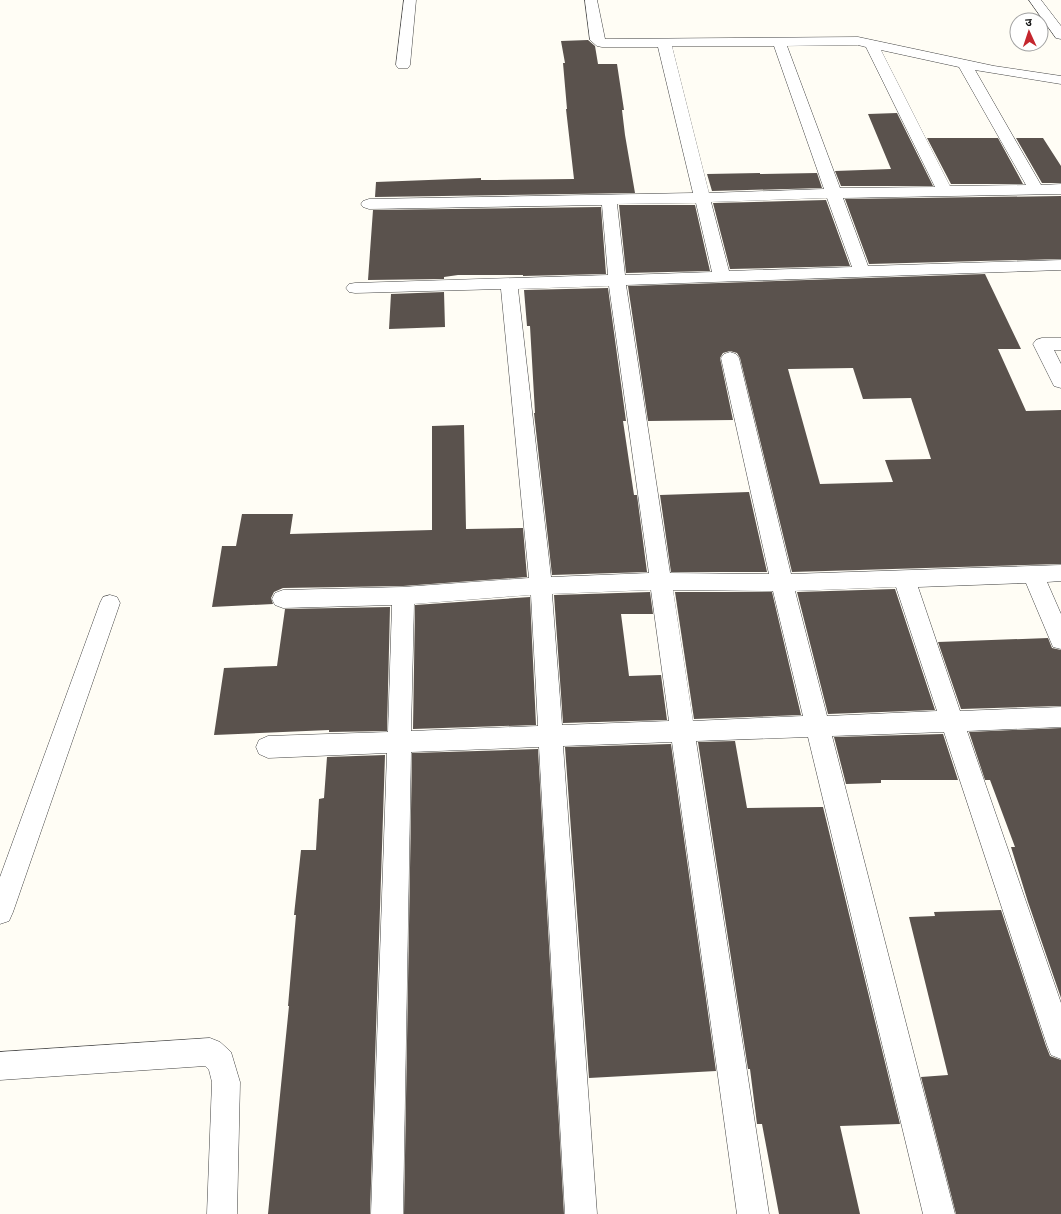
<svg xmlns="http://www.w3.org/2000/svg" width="1061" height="1214" font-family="Spectral,'Noto Sans Devanagari',serif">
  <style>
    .building { fill: #5a524d; fill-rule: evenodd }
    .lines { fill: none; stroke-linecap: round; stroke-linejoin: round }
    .lane-casing { stroke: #444; stroke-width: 1 }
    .street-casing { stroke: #444; stroke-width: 1 }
    .lane { fill: #fff; fill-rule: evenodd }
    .street { fill: #fff; fill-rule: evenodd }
  </style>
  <rect width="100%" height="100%" fill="#fffdf5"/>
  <path class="building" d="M588,40L595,46L598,64H617L624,110H622L625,135L635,193L375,197L376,182L481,178V180H496L574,179L566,109H567L563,63H565L561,41Z
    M897,113L933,186H841L835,171L891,169L868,114Z
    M927,138H998L1023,184H951Z
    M1016,138H1043L1061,166V183H1042Z
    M760,173V174L817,173L822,188L712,191L707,174Z
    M1061,196V259L869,264L845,199Z
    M826,200L850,266L730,269L713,203Z
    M619,205H695L710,271L626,273Z
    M601,207L606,274L523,276V275H458L444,277V279L368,280L373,210Z
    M985,274L1021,349H998L1026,411L1061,410V564L792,572L740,358L737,353L730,351L723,353L720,358L733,420L648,421L628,286ZM853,368L863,399L911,398L931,459L885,460L893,482L820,484L788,369Z
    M608,288L626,421H623L634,495H637L647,572L552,575L534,413H535L530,326H527L524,290Z
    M444,292L445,327L389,329L391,294Z
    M464,425L466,529L523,528L527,577L403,586L283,588L274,592L271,598L273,604L212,607L222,546H236L242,514H293L290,534L432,530V426Z
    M749,492L767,572H671L660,495Z
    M895,589L935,710L828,714L797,592Z
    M650,592L653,614H621L629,676L661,675L667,720L563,723L554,595Z
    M675,592H772L801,715L694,719Z
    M530,597L536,725L413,729L415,605Z
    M390,607L387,731L329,732V730L214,735L224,668L277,666L285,609Z
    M1048,638L1052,648L1061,650V706L961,709L938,642Z
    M1061,728V998L1028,902L1011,847H1015L990,780H985L969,732Z
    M943,734L958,780H881V783L846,784L834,737Z
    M735,741L747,808L823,807L900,1124L840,1126L860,1214H779L762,1124H757L750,1069H748L698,742Z
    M671,744L716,1071L589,1078L565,747Z
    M538,749L564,1214H404L412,753Z
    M385,755L370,1214H268L289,1006H288L296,915H294L301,850H316L319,799L324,798L327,757Z
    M1001,910L1046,1046L1050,1056L1061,1060V1214H956L921,1077L948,1075L909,917L935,916L934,912Z"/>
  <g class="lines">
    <g class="lane-casing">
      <path id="lane" d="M404,0H416L410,65L408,68H398L396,65Z
        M110,595L117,597L120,603L13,912L9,921L0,924V877L100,603L103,597Z
        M210,1038L220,1042L231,1052L240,1082L237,1214H207L212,1082L209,1070L205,1066L0,1080V1052Z"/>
    </g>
    <g class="street-casing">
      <path id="street" d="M585,0H597L605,39L858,37L994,66L1061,76V84L975,70L1041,185L1061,184V194L843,198L868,266L1061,260V270L626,285L670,573L769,574L721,358L724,354L730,352L736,354L739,358L791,574L1061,565V581L1047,582L1061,614V649L1053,647L1026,583L918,587L960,711L1061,707V727L967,731L1061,1003V1059L1051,1055L1047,1045L944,732L832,736L955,1214H923L808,737L696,741L769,1214H737L672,742L563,746L597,1214H565L539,747L411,752L403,1214H371L387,753L268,758L259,754L256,747L259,740L268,736L388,732L392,605L283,608L275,605L272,599L275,593L283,590L403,587L529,578L501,289L355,293L349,292L346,288L349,284L355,283L608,275L602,205L369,209L363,207L361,204L363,201L369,199L693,193L658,47H602L597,46L590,40ZM858,45L866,47L935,187L840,188L787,46ZM672,46H774L824,189L709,193ZM881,50L959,67L1026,185L950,186ZM827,198L852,267L729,271L711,202ZM696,203L712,272L625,275L617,204ZM609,286L649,573L551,577L518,289ZM896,587L937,711L827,716L795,591ZM651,590L669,721L562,725L552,594ZM673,590L773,591L803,716L693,721ZM531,595L538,726L411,731L414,604Z
        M1029,0H1041L1061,26V39L1056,38Z
        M1042,338H1061V350H1054L1061,364V388L1054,386L1033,344L1036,340Z"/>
    </g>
    <use href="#lane" class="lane"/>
    <use href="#street" class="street"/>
  </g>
  <g transform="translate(1029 32) rotate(357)"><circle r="19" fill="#ffffff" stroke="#a0a0a0"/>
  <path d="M0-3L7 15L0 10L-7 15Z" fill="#c4262e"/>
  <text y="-6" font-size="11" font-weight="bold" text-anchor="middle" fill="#111111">उ</text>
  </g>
</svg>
